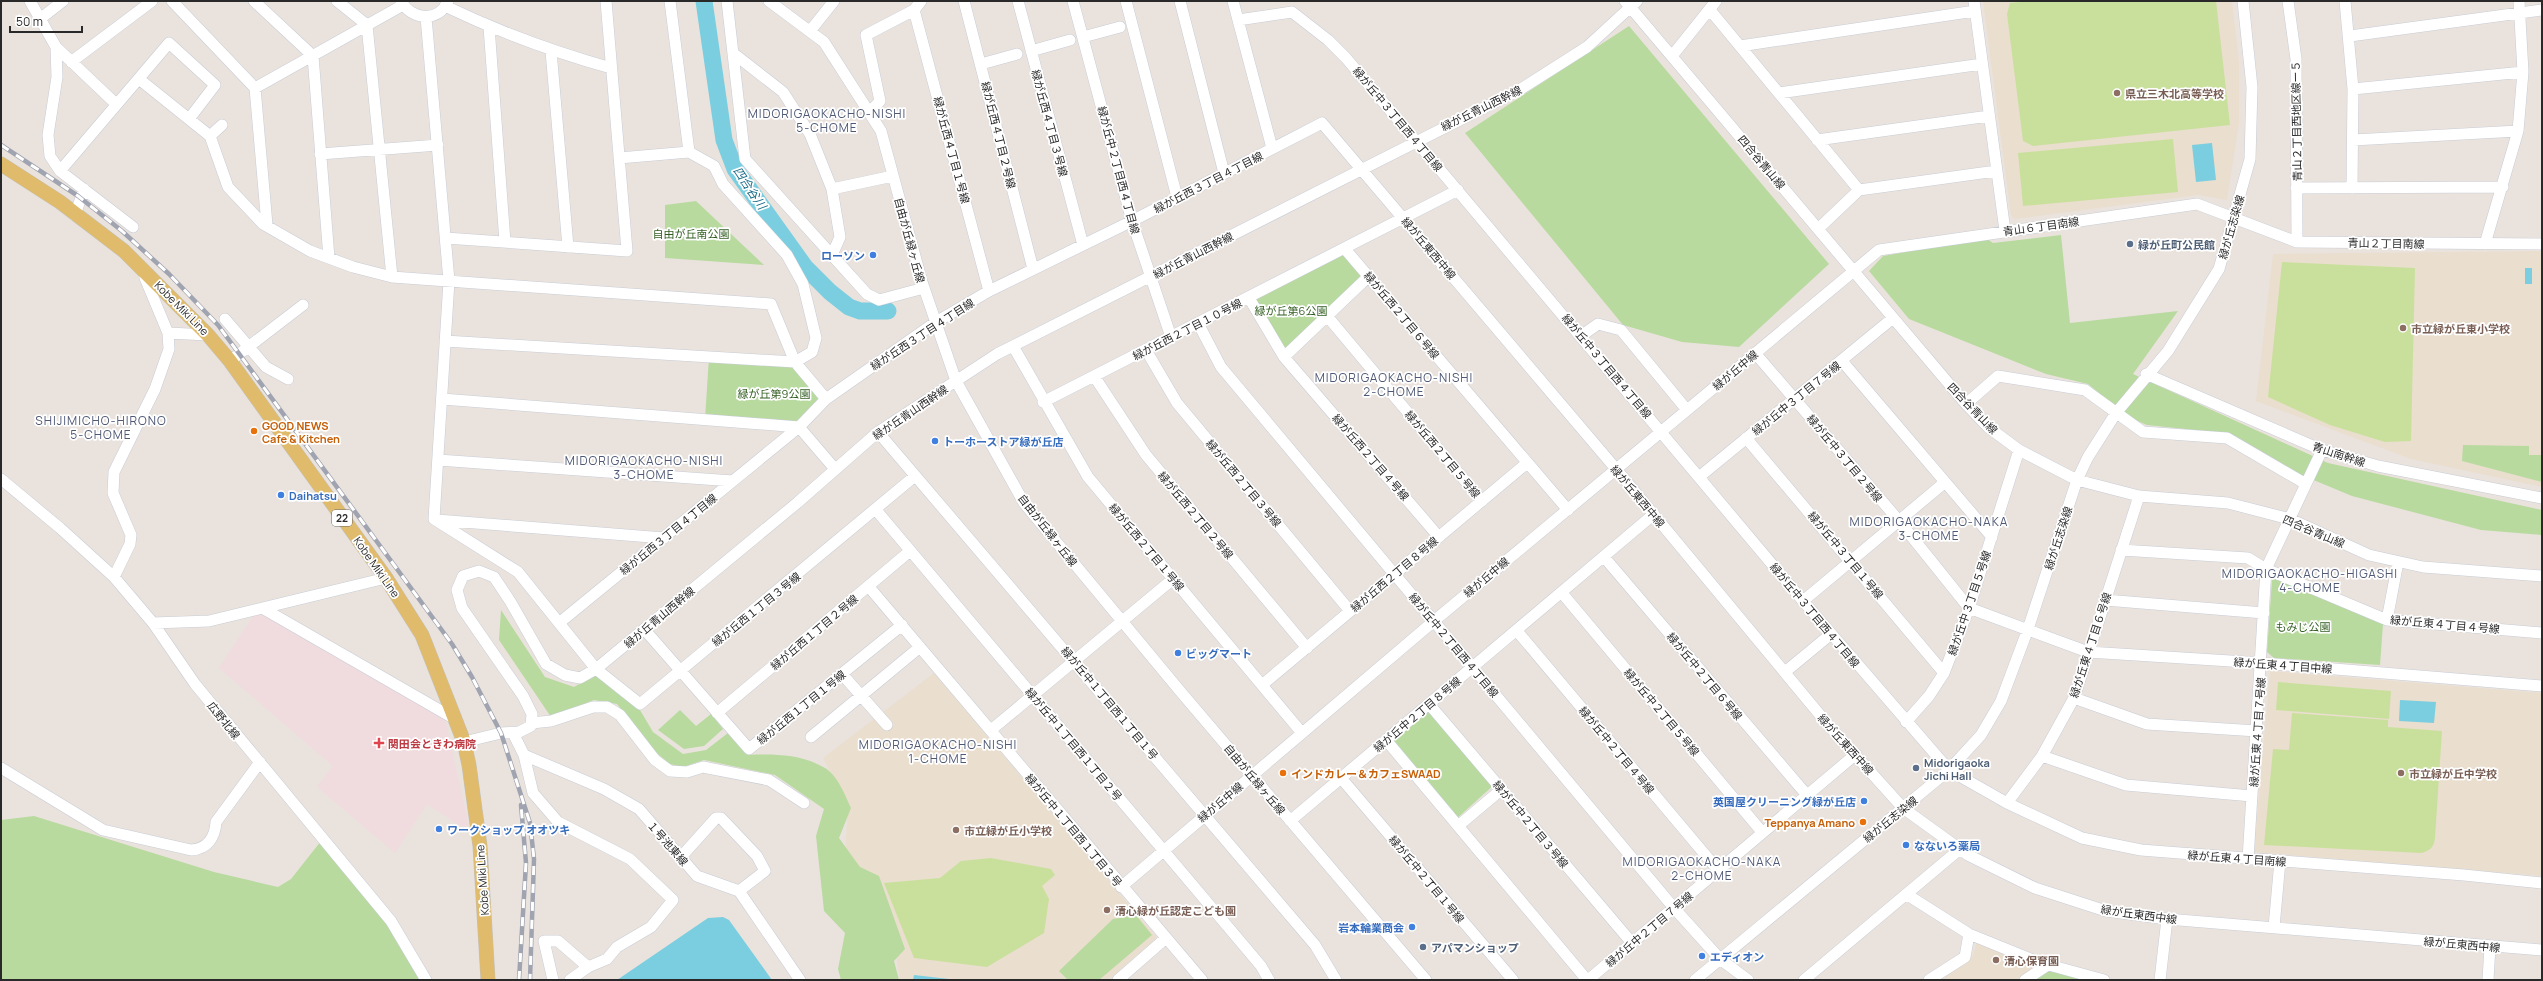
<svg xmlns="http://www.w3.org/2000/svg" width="2543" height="981" font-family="Manrope,'Noto Sans JP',sans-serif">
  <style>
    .education { fill: #eadece }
    .medical { fill: #f0dbde }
    .green { fill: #b8da9f }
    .pitch { fill: #c9e09c }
    .water { fill: #7bcee0 }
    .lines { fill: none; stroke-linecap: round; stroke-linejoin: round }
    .river { stroke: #7bcee0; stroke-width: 17 }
    .minor-casing { stroke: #c8ccd5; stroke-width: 12 }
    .major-casing { stroke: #c3c3c3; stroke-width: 15 }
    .minor { stroke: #fff; stroke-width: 11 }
    .major { stroke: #e0bb6b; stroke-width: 14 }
    .rail-casing { stroke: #a0a4b1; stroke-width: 4.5 }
    .rail { stroke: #fff; stroke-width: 3; stroke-dasharray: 9; stroke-linecap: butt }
    .education-dot { fill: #8d6e63; stroke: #fff; stroke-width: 1.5 }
    .service-dot { fill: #5c6f8a; stroke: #fff; stroke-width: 1.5 }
    .shop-dot { fill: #3f7fe0; stroke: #fff; stroke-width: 1.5 }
    .food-dot { fill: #e8710a; stroke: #fff; stroke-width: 1.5 }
    .health-dot { fill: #e0444e; stroke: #fff; stroke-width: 1.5 }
    .labels { text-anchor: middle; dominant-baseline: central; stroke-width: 3.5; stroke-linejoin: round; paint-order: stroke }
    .shield { fill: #fff; stroke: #696969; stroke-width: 1 }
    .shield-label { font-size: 10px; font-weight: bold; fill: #292929 }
    .education-label { font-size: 11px; font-weight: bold; fill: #785e54; stroke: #fff; text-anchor: start }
    .street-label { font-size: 11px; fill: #292929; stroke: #fff }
    .park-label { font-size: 11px; fill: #335e22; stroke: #fff }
    .service-label { font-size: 11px; font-weight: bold; fill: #4e5e75; stroke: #fff; text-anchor: start }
    .shop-label { font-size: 11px; font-weight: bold; fill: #366cbe; stroke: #fff; text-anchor: start }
    .food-label { font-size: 11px; font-weight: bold; fill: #c56008; stroke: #fff; text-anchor: start }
    .health-label { font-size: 11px; font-weight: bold; fill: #be3a42; stroke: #fff; text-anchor: start }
    .neighbourhood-label { font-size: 12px; letter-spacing: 1px; fill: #4f5975; stroke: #fff }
    .water-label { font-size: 12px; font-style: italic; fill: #1c6e8a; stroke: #fff }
  </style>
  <rect width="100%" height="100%" fill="#eae3dd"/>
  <path class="education" d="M1983,1H2232L2239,62V123L2227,200L2198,195L2015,219L2011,216Z
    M2542,251V487L2411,459L2256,401L2273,254Z
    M2270,671L2542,693V876L2254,852Z
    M934,673L1157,938L1108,980H900L895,947L845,853L848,807L823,758Z
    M1977,940L2034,963V970L2019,980H1938L1973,956Z"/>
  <path class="medical" d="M256,612H262L445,719L469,826L462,827L427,804L395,853L317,787L333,766L219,668Z"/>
  <path class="green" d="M1629,26L1829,264L1739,347L1682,342L1623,325L1465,133Z
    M696,201L764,265L665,258V205Z
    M2061,235L2070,323L2178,311L2133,374L2328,463L2542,510V535L2481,530L2352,496L2299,474L2224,433L2147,425L2128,417L2088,384L2046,374L1909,319L1869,271L1883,256L1986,238L1993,243Z
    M1342,254L1363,274L1290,348H1284L1256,303V299Z
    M709,357L795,362L826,399L799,427L705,419Z
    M2463,445L2529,446V455H2542V482L2462,461Z
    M2275,577L2383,624L2380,665L2274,658L2267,652L2272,580Z
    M501,610L545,677L574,687L595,675L640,710L653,732L683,754L706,750L728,733L748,755C775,754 801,754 825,768C838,776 845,795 851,808L839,838L860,867L879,876L905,949L894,961L899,980H841L838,969L845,933L824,911L816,836L824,809L775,775L704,760L683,767L670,764L653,750L617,704L594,700L551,717L499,640Z
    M1429,704L1496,783L1454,821L1386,740Z
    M680,710L696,726L711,714L723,729L704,746L684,749L658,730Z
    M34,816L214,872L278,887L291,879L321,841L391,926L420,980H1V820Z
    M1136,915L1152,935L1099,980H1068L1059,971L1113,919Z
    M2048,965L2098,980H2025Z"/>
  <path class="pitch" d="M2031,1H2216L2230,125L2033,146L2023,141L2007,14L2010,3Z
    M2173,139L2178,192L2023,206L2018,153Z
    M2282,262L2415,268L2411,441L2385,442L2330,425L2268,397Z
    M2278,682L2391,691L2389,719L2276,710Z
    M2292,713L2388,720V727L2442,731L2435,838C2434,847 2430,851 2421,853L2264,845L2273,749L2289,750Z
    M991,858L1051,869L1055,875L1042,886L1049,899L1044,933L987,967L914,958L884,883L940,878L961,861Z"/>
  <path class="water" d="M2212,143L2216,180L2196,182L2192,145Z
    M2525,268H2532V284H2525Z
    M2400,700L2436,702L2434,723L2399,721Z
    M723,917L729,920L772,980H617L708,918Z
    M914,975L949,979L948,980H913Z"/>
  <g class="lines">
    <path class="river" d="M704,1L724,140L735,169L805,267L830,292L849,307L860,311H888"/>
    <g class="minor-casing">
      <path id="minor" d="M30,1L56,47L116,104
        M172,1L255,88L267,225
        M254,1L313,56L329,258
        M337,1L367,25L392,277
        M401,1C411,20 439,23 448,1
        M727,1L745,159L867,294L879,300L924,288
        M769,1L824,42L881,131L922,282L956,381L1024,503L1180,691L1426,980
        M964,1L1033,269
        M1018,1L1083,245
        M1073,1L1132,221L1171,337
        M1126,1L1177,197
        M1180,1L1224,173
        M1233,1L1272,148
        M1625,1L1966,404L1988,427L2019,450L2077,480L2139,496L2228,503L2290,519L2369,555L2423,567L2542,576
        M1974,1L2005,231
        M2288,1L2296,59L2297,242
        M2345,1L2353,89L2352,188
        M445,6C499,32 554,52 611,68
        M914,10L989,291
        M1710,10L1859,190
        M426,17L449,281L434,519L518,572L596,669L640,704L915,476
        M40,19L63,1
        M1238,20L1292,12L1328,40L1346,58L1803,601L1949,770L2007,803L2082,838L2141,850L2464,875L2542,883
        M489,27L505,242
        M810,31L834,1
        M2350,36L2542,10
        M1083,37L1120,27
        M1740,46L1975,11
        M56,47L57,77L48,135L50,156L60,171L133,227
        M551,51L568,247
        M1031,51L1070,40
        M733,53L783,92L810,134L832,189L840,237L832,255
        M1672,56L1716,1
        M71,62L152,1
        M981,64L1017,54
        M139,79L210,136L228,187L263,224L310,251L353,267L392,277L771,304L795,362L826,399
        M255,88L403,5
        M2353,89L2523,72
        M1779,93L1982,64
        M869,113L880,101L866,35L914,10L921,1
        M210,136L222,125
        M1817,140L1989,116
        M2353,140L2518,131
        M320,154L438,145
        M619,158L689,152
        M60,171L169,43L215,85L189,119
        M2296,188L2503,187
        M832,189L893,176
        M75,215L84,189
        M1818,229L1859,190L1996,171
        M446,238L627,251L606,1
        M2485,244L2518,131L2523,72L2519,1
        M1345,249L1568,510
        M1249,298L1284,357L1439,537
        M1327,316L1482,501
        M225,319L266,367L288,379
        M1198,323L1221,367L1674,908L1720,959L1748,980
        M168,333L208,335
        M1581,336L1598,324L1621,330L1687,410
        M445,341L795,362L812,352L816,338L803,284L787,255L723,184L714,166L689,152L670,1
        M1013,346L1088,477L1302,733
        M1146,350L1177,403L1350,611
        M1755,353L1900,522L1969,608L2088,652L2262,663L2542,686
        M1284,357L1369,276
        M230,361L303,305
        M1842,361L1992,537
        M2146,374L2322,450L2378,466L2542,498
        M1094,376L1146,455L1307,648
        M442,399L799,427L835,469
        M1043,402L1458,190
        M1966,404L1998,376L2085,390L2143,432L2227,438L2306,484
        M878,432L1315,945L1336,980
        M1746,438L1944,673
        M438,460L733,481
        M1699,477L1893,318
        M1,479L60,528L114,577L153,623L195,684L391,921L426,980
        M876,510L1261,966L1269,980
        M437,520L664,538
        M2121,550L2248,558L2266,569L2387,620L2542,633
        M1604,557L1806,794
        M114,577L130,544L131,535L113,493L114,472L155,389L169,349L168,333L145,278V271
        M869,587L1202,980
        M1562,593L1762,832
        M2105,600L2264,613
        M1803,601L1944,483
        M264,609L455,719
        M2387,620L2398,562
        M153,623L209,621L386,578
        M559,623L799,427L826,399L936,322L989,291L1132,221L1322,123L1616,469L1830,727L1903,808L1968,855L2035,888L2106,911L2167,919L2542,950
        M644,629L749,749L902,625
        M1517,631L1718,870
        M1785,672L1831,634
        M842,674L887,725
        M1262,685L1527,463
        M2074,698L2147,724L2257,731
        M1429,704L1632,943
        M717,713L910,551
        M1906,722L1929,696L1944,673L1969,608L2019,450
        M531,723L551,721L593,707H607L620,715L655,760L670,771L687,772L703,767L769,780L804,803
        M991,730L1173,579
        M513,733L524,755L604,789L639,809L697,876L739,891L800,980
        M811,737L920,647
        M1386,740L1587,980
        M464,742L501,733L519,732L531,726L532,714L523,696L462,608L457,590L463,576L479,571L494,577L510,601L546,664L565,675L580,678L596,669L797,503L878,432L997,354L1521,89L1587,47L1637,1
        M524,755L533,793L558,822L630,859L673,900L651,927L617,947L607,959L588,967L570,980
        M2042,756L2126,785L2252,796
        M1,768L103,830L191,850C208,849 215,837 216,822L260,762
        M1341,778L1513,980
        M2007,803L2042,756L2074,698L2139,496
        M1290,821L1654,514
        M1458,826L1502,789
        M680,858L716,818H721L757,856L765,871L739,891
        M2248,859L2266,569L2322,450
        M1121,887L1434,621L1879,250L2197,204L2297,242L2542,244
        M1906,894L1969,934L2038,962L2104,980
        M2274,927L2280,861
        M553,980L544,941H558L588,967
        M1118,980L1166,938
        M1588,980L1856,754
        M1695,980L1949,770L1981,735L2001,701L2028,629L2077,480L2088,457L2116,413L2168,351L2219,269L2250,159L2252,87L2243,1
        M1804,980L1960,849
        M1929,980L1965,957L1969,934
        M2025,980L2048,965
        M2160,980L2167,919
        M2488,980L2490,946"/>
    </g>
    <g class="major-casing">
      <path id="major" d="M1,164L60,202L124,251L208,335L230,361L386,578L422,635L464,742L469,765L480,846L488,980"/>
    </g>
    <use href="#minor" class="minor"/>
    <use href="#major" class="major"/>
    <g class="rail-casing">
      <path id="rail" d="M1,145L78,196L122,231L169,274L218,325L452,644L472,677L501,733L530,823L534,859L530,980
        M519,980L526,863L521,805"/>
    </g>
    <use href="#rail" class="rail"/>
  </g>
  <g class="education-dot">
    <circle cx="2117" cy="93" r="4"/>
    <circle cx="2403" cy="328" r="4"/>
    <circle cx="2401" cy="773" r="4"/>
    <circle cx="956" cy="830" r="4"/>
    <circle cx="1107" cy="910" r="4"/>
    <circle cx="1996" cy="960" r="4"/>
  </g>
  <g class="service-dot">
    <circle cx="2130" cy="244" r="4"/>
    <circle cx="1916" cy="768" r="4"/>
    <circle cx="1423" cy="947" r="4"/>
  </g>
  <g class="shop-dot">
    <circle cx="873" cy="255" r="4"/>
    <circle cx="935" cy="441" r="4"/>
    <circle cx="281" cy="495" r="4"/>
    <circle cx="1178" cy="653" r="4"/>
    <circle cx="1864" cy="801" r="4"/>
    <circle cx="439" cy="829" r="4"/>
    <circle cx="1906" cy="845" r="4"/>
    <circle cx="1412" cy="927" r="4"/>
    <circle cx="1702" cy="956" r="4"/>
  </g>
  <g class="food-dot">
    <circle cx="254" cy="431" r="4"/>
    <circle cx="1283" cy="773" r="4"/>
    <circle cx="1863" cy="822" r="4"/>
  </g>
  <path class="health-dot" d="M377 737h4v4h4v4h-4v4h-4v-4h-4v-4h4z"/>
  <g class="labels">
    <rect class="shield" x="332" y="510" width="20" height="16" rx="3"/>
    <g class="shield-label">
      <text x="342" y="518">22</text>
    </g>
    <g class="education-label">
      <text x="2125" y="93">県立三木北高等学校</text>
      <text x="2411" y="328">市立緑が丘東小学校</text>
      <text x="2409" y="773">市立緑が丘中学校</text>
      <text x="964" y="830">市立緑が丘小学校</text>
      <text x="1115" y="910">清心緑が丘認定こども園</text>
      <text x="2004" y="960">清心保育園</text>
    </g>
    <g class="street-label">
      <text transform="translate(1481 108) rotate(-26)">緑が丘青山西幹線</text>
      <text transform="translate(1398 119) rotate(50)">緑が丘中３丁目西４丁目線</text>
      <text transform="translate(2296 121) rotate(-91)">青山２丁目西地区線ー５</text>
      <text transform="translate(1050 123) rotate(75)">緑が丘西４丁目３号線</text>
      <text transform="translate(999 135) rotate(76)">緑が丘西４丁目２号線</text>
      <text transform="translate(952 150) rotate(75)">緑が丘西４丁目１号線</text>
      <text transform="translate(1762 162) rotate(50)">四合谷青山線</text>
      <text transform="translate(1119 170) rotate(75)">緑が丘中２丁目西４丁目線</text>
      <text transform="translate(1208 182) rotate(-27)">緑が丘西３丁目４丁目線</text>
      <text transform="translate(2041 226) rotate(-8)">青山６丁目南線</text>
      <text transform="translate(2231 227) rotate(-74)">緑が丘志染線</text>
      <text transform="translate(910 240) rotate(75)">自由が丘緑ヶ丘線</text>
      <text transform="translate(2386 243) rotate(1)">青山２丁目南線</text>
      <text transform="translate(1429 248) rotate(50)">緑が丘東西中線</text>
      <text transform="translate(1193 255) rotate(-27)">緑が丘青山西幹線</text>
      <text transform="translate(182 308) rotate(45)">Kobe Miki Line</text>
      <text transform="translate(1402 315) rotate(50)">緑が丘西２丁目６号線</text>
      <text transform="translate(1187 329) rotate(-27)">緑が丘西２丁目１０号線</text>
      <text transform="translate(922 334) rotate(-33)">緑が丘西３丁目４丁目線</text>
      <text transform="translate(1607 366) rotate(50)">緑が丘中３丁目西４丁目線</text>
      <text transform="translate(1735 370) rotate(-40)">緑が丘中線</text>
      <text transform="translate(1796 398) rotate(-39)">緑が丘中３丁目７号線</text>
      <text transform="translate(1973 408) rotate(46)">四合谷青山線</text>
      <text transform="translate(910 412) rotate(-34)">緑が丘青山西幹線</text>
      <text transform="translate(1443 454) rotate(50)">緑が丘西２丁目５号線</text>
      <text transform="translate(2339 454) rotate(18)">青山南幹線</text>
      <text transform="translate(1371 457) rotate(49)">緑が丘西２丁目４号線</text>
      <text transform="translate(1845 458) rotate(50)">緑が丘中３丁目２号線</text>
      <text transform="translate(1244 483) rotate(50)">緑が丘西２丁目３号線</text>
      <text transform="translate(1638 496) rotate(50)">緑が丘東西中線</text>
      <text transform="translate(1196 515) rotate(50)">緑が丘西２丁目２号線</text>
      <text transform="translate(1048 530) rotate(52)">自由が丘緑ヶ丘線</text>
      <text transform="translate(2314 531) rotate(23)">四合谷青山線</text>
      <text transform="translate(668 534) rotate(-39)">緑が丘西３丁目４丁目線</text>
      <text transform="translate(2058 538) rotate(-72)">緑が丘志染線</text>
      <text transform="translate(1147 547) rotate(50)">緑が丘西２丁目１号線</text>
      <text transform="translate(1846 555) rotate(50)">緑が丘中３丁目１号線</text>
      <text transform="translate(377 567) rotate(55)">Kobe Miki Line</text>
      <text transform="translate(1394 574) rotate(-40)">緑が丘西２丁目８号線</text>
      <text transform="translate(1486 577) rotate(-40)">緑が丘中線</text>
      <text transform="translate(1969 603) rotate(-71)">緑が丘中３丁目５号線</text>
      <text transform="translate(756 609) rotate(-39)">緑が丘西１丁目３号線</text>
      <text transform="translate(1815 615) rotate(50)">緑が丘中３丁目西４丁目線</text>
      <text transform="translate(659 617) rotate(-40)">緑が丘青山西幹線</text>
      <text transform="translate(2445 624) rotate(5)">緑が丘東４丁目４号線</text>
      <text transform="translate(814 632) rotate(-40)">緑が丘西１丁目２号線</text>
      <text transform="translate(1454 645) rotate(50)">緑が丘中２丁目西４丁目線</text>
      <text transform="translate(2090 645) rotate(-72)">緑が丘東４丁目６号線</text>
      <text transform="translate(2283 665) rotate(4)">緑が丘東４丁目中線</text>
      <text transform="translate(1705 676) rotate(50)">緑が丘中２丁目６号線</text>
      <text transform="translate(1110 703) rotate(50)">緑が丘中１丁目西１丁目１号</text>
      <text transform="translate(801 707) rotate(-39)">緑が丘西１丁目１号線</text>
      <text transform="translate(1662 712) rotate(50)">緑が丘中２丁目５号線</text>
      <text transform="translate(1417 714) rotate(-40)">緑が丘中２丁目８号線</text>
      <text transform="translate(224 720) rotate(51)">広野北線</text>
      <text transform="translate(2257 732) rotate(-86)">緑が丘東４丁目７号線</text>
      <text transform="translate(1074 744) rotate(50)">緑が丘中１丁目西１丁目２号</text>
      <text transform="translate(1846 744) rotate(48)">緑が丘東西中線</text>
      <text transform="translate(1617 750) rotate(50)">緑が丘中２丁目４号線</text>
      <text transform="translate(1255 779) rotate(50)">自由が丘緑ヶ丘線</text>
      <text transform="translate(1220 802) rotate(-40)">緑が丘中線</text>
      <text transform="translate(1890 819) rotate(-39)">緑が丘志染線</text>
      <text transform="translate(1531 824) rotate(50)">緑が丘中２丁目３号線</text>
      <text transform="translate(1074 830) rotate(50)">緑が丘中１丁目西１丁目３号</text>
      <text transform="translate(668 843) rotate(49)">１号池東線</text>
      <text transform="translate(2237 858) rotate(4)">緑が丘東４丁目南線</text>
      <text transform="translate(1427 879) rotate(50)">緑が丘中２丁目１号線</text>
      <text transform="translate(482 880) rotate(-94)">Kobe Miki Line</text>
      <text transform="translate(2139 914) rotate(8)">緑が丘東西中線</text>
      <text transform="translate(1649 929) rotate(-40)">緑が丘中２丁目７号線</text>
      <text transform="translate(2462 944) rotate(5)">緑が丘東西中線</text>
    </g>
    <g class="park-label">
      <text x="691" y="233">自由が丘南公園</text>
      <text x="1291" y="310">緑が丘第6公園</text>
      <text x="774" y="393">緑が丘第9公園</text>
      <text x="2303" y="626">もみじ公園</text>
    </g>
    <g class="service-label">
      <text x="2138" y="244">緑が丘町公民館</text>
      <text x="1924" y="762">Midorigaoka<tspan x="1924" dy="13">Jichi Hall</tspan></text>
      <text x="1431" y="947">アパマンショップ</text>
    </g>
    <g class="shop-label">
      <text x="865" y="255" text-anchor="end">ローソン</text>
      <text x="943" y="441">トーホーストア緑が丘店</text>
      <text x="289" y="495">Daihatsu</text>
      <text x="1186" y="653">ビッグマート</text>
      <text x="1856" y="801" text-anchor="end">英国屋クリーニング緑が丘店</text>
      <text x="447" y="829">ワークショップ オオツキ</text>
      <text x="1914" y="845">なないろ薬局</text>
      <text x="1404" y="927" text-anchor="end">岩本輪業商会</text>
      <text x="1710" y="956">エディオン</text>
    </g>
    <g class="food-label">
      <text x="262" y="425">GOOD NEWS<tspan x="262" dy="13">Cafe &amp; Kitchen</tspan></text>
      <text x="1291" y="773">インドカレー＆カフェSWAAD</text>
      <text x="1855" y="822" text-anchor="end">Teppanya Amano</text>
    </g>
    <g class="health-label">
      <text x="388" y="743">関田会ときわ病院</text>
    </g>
    <g class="neighbourhood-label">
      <text x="827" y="113">MIDORIGAOKACHO-NISHI<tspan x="827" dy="14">5-CHOME</tspan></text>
      <text x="1394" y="377">MIDORIGAOKACHO-NISHI<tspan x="1394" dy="14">2-CHOME</tspan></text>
      <text x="101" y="420">SHIJIMICHO-HIRONO<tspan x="101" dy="14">5-CHOME</tspan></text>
      <text x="644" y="460">MIDORIGAOKACHO-NISHI<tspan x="644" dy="14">3-CHOME</tspan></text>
      <text x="1929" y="521">MIDORIGAOKACHO-NAKA<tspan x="1929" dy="14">3-CHOME</tspan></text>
      <text x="2310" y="573">MIDORIGAOKACHO-HIGASHI<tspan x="2310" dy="14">4-CHOME</tspan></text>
      <text x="938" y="744">MIDORIGAOKACHO-NISHI<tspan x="938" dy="14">1-CHOME</tspan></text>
      <text x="1702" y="861">MIDORIGAOKACHO-NAKA<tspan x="1702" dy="14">2-CHOME</tspan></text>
    </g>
    <g class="water-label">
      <text transform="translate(750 188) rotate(56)">四合谷川</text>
    </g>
  </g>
  <rect width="2543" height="981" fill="none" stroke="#292929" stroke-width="4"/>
  <path d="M10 26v6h72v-6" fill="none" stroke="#292929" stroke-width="2"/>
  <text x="16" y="26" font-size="12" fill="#292929" stroke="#ffffff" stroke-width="3" paint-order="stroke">50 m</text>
</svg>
